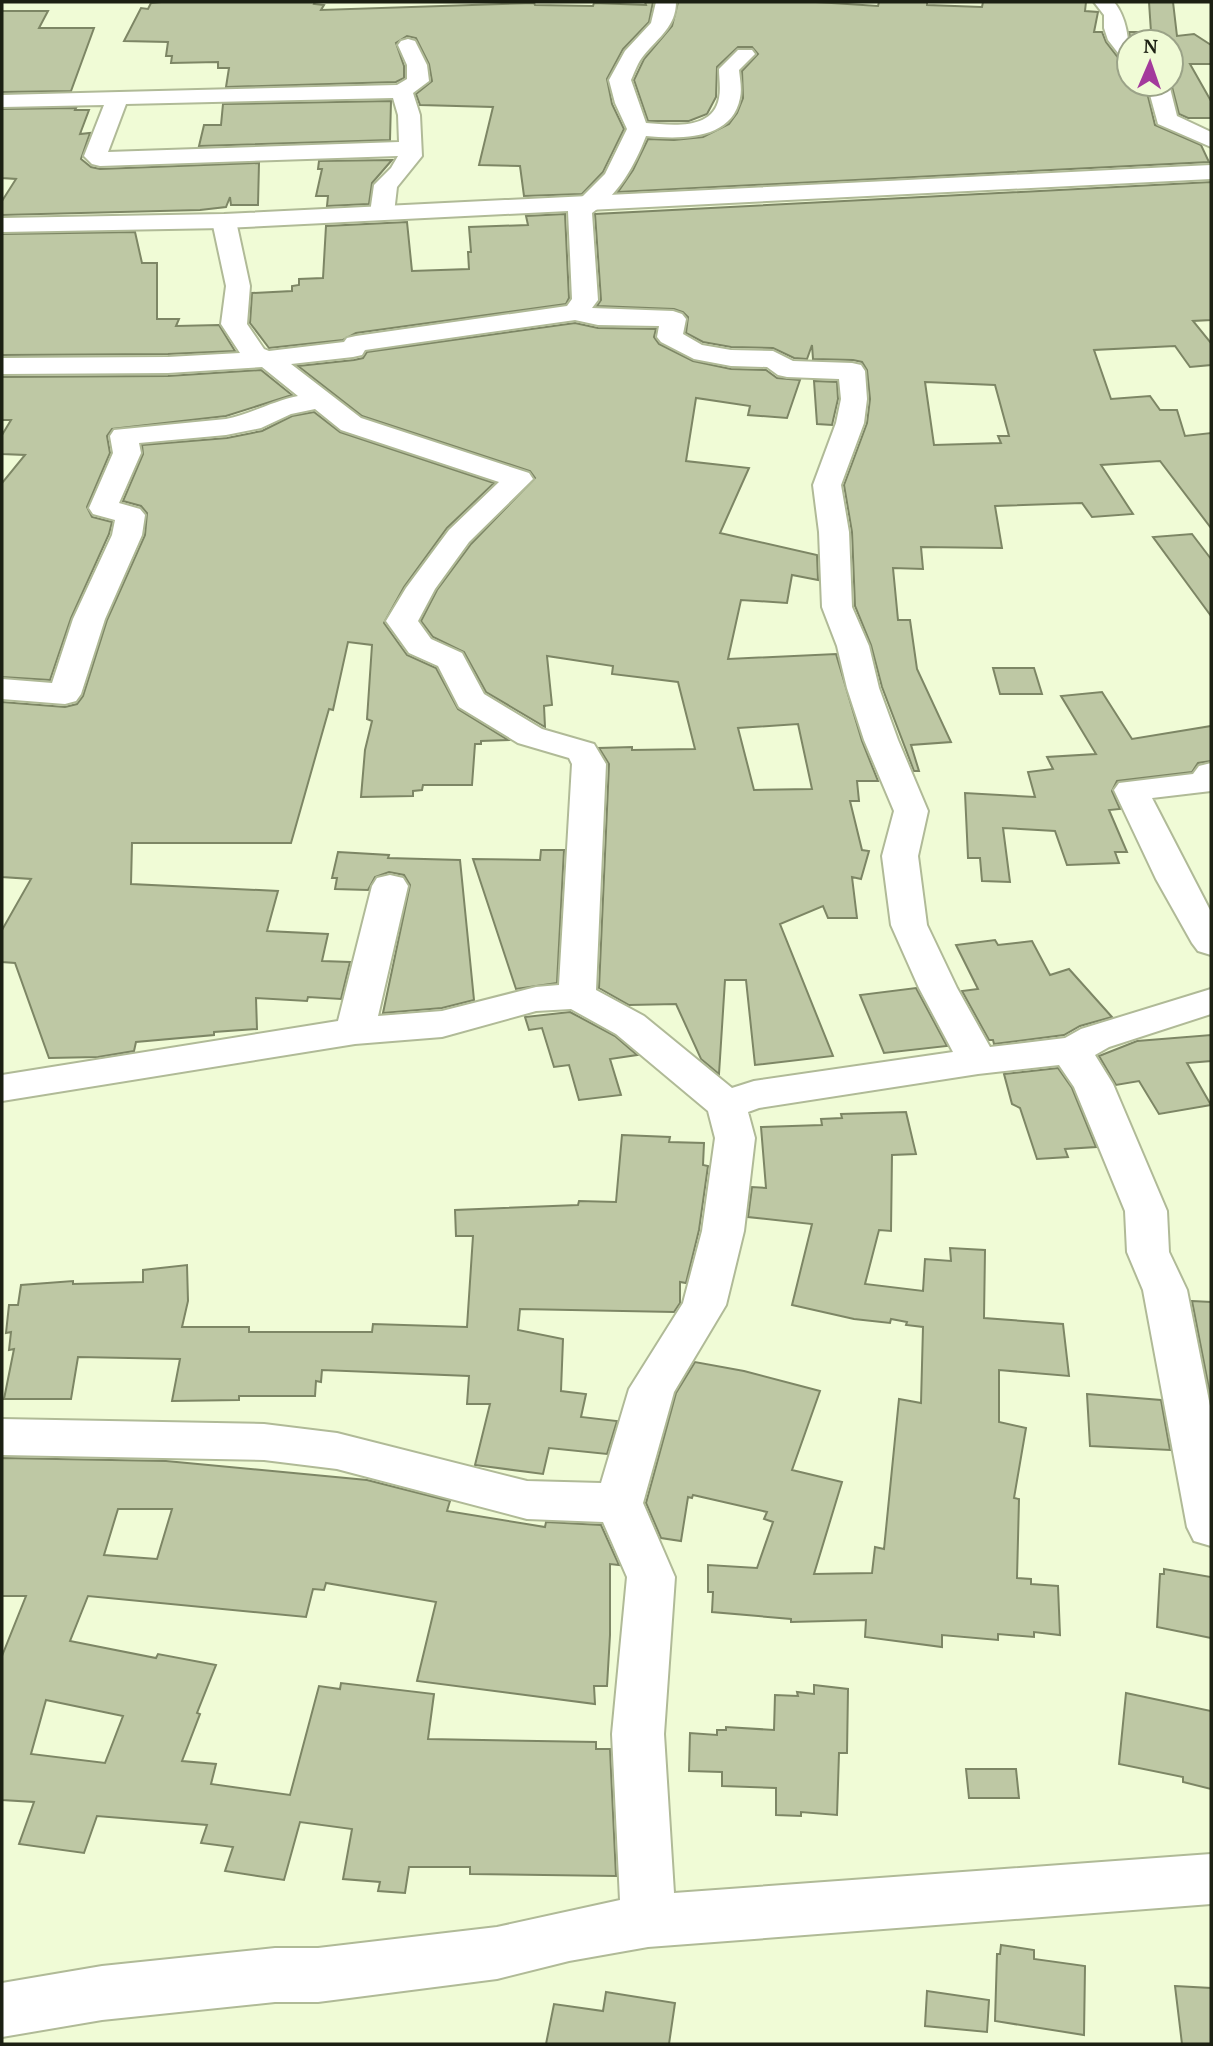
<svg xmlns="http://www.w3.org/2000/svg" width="1213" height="2046" font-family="'PT Serif',serif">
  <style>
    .building { fill: #bec8a4; stroke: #7d8665; stroke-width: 2; fill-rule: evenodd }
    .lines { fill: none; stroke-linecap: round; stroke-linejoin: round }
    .minor-casing { stroke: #b0ba97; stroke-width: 4 }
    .secondary-casing { stroke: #b0ba97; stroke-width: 4 }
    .minor { fill: #fff; fill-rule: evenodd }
    .secondary { fill: #fff; fill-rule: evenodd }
  </style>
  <rect width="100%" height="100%" fill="#f0fbd6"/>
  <path class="building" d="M161,2H315L314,4L324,5L321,10L534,3L535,5L593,6L594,3L646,5L645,2H653L649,22L623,49L607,79L612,104L624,129L603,172L582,194L524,196L520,166L479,165L493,107L420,105L416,94L432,81L429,64L416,38L407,36L396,43L404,66V78L396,82L226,87L229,68H218V62L171,63L172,56H166L168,42L124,41L141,8L148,9L151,3Z
    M678,2H816L878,6L879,2H927V5L982,7L983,2H1086L1085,11L1098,12L1094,32H1102L1106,42L1120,60L1129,62V84H1145L1155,125L1201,145L1209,162L618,192L633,170L648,139L674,140L703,137L729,124L737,113L743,98L742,71L758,54L752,47H738L717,67L716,97L707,114L689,121H648L634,80L644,59L672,26Z
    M1149,2H1173L1177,36L1194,34L1211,45V64H1190L1211,101V118H1188L1179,114L1171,83V42H1131L1129,32H1151Z
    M2,11H48L39,28H94L71,91L2,92Z
    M391,101L390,140L199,146L204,125H221L223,104Z
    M76,108L75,110H89L80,134L90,133L81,159L91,167L100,169L259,163L258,205H231L230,197L226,207L200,210L2,215V201L16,179L2,178V109Z
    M392,160L372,183L369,204L327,206L328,196H316L322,169H318L319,161Z
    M1211,182V320L1193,321L1211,343V365L1190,367L1175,346L1094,350L1111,399L1150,396L1160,410H1177L1185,436L1211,433V528L1160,461L1101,465L1133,514L1092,517L1082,503L995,506L1002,548L921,547L923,569L893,568L898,620H910L917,669L951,742L911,745L919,771H914L882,687L871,645L855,606L852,532L844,485L867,423L870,399L867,370L862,362L853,360L813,359L812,345L807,359L794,358L773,348L731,347L703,342L686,333L688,317L683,312L674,309L597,306L601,300L595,214ZM925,382L995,385L1009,436H998L1001,443L934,445Z
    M565,214L569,298L566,304L356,333L343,340L269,348L250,323L252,293L292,291V286L299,285V279L323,278L326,226L407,222L412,271L469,269L468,252H471L469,227L528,225L526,216Z
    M135,232L142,263H157V319H179L176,326L219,325L235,351L168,354L2,355V234Z
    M575,323L598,328L656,329L654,337L659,344L693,361L731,369L766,370L777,378L800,380L787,418L748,415L750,406L696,398L686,461L749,468L720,533L817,555L818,580L792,575L787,603L741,600L728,659L836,654L862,741L878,781H857L859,801H850L862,850L869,851L861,879L852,877L857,918H828L823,906L780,924L833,1056L755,1065L746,980H725L719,1074L701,1059L676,1004L629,1005L599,988L609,764L599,748L632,747V750L695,749L678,682L612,674L613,666L547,656L552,705L544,706L545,727L486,692L464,652L433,637L421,621L437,590L471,544L535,478L530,471L362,416L298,366L354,360L363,358L367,352ZM798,724L812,789L754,790L738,728Z
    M261,370L292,395L226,416L112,429L107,436L110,453L87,507L92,517L112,522L109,534L71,618L50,680L2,677V483L25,455L2,454V435L11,420H2V377L168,376Z
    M814,381L837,382L838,399L832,425L817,424Z
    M314,412L340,432L494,483L447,528L404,587L384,623L407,655L436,668L458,709L508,740L481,741V744H475L472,785H423L422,790L413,791V796L361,797L365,750L372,721L367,719L372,645L348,642L333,710L329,709L291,843H132L131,884L278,891L267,931L328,934L322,961L350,962L341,999L308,997L307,1001L256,998L257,1029L214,1032V1035L136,1042L134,1051L98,1057L49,1058L15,963L2,962V930L31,879L2,877V702L65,707L77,704L83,696L107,620L145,535L147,513L141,506L123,501L143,454L142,445L227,438L262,431L292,416Z
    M1192,534L1211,559V616L1153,537Z
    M993,668H1034L1042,694H1000Z
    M1102,692L1132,739L1211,726V761L1198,763L1192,772L1117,781L1112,791L1120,809L1109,810L1127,852H1115L1119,863L1067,865L1055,831L1003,828L1010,882L982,881L980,858H968L965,793L1035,797L1028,772L1053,769L1047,757L1096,754L1061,696Z
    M541,850H564L557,983L516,989L473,859L540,860Z
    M338,852L389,855L388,858L460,860L474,1000L442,1008L383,1013L410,885L404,875L389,872L375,877L368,890L335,889L337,878H332Z
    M995,940L998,945L1032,941L1050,975L1069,969L1112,1017L1080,1026L1064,1035L994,1044L993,1040H989L962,991L978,989L956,945Z
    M916,988L947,1046L884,1053L860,995Z
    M570,1012L615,1036L637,1055L610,1059L621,1095L579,1100L569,1065L554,1067L542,1028L529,1030L525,1017Z
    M1211,1035V1061L1187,1063L1211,1105L1159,1114L1139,1081L1116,1085L1099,1056L1137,1041Z
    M1058,1068L1072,1088L1096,1147L1065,1149L1068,1157L1037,1159L1020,1108L1012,1104L1004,1074Z
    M906,1112L916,1154L892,1155L891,1231L879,1230L865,1284L923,1291L925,1259L951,1261L950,1248L985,1250L984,1318L1063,1324L1069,1376L999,1370V1422L1026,1428L1014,1498L1019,1499L1017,1578L1031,1579V1584L1058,1586L1060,1635L1034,1632V1637L998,1634V1640L942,1635V1647L865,1637L866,1620L791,1622V1619L712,1612L713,1592H708V1565L757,1568L773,1522L764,1519L767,1512L693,1495L692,1498L688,1497L681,1541L661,1538L646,1503L676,1393L695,1362L744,1371L820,1391L792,1470L842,1482L814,1574L872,1573L875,1547L884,1549L899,1399L921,1403L923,1327L906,1325L907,1322L891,1319L890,1323L854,1319L792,1305L812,1224L748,1217L752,1187L766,1188L761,1127L822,1125L821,1119L842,1118L841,1114Z
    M622,1135L670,1137L669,1142L704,1143L703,1165L708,1166L699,1230L686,1283L680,1282V1303L674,1312L520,1309L518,1330L563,1339L561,1391L586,1394L581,1417L617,1421L607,1454L549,1448L543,1474L475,1465L490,1404H467L469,1376L322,1370L321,1382L316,1381L315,1396H239V1400L172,1401L180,1359L78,1357L71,1399H4L14,1349L9,1350L11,1332L6,1333L9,1305H18L21,1285L73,1281V1284L143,1282V1270L187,1265L188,1301L182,1327H249V1332H372L373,1324L467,1327L473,1236H456L455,1210L578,1205L579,1201L616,1202Z
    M1192,1301L1211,1302V1399Z
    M1087,1394L1161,1400L1170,1450L1090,1446Z
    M2,1458L166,1461L367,1480L450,1501L447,1511L545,1527L546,1522L601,1525L619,1565L610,1564V1635L607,1686H594L595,1704L417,1681L436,1602L326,1583L324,1590L313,1589L306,1617L88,1596L70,1641L156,1658L158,1654L216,1665L197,1713L200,1714L182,1761L216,1764L211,1784L290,1795L319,1686L340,1689L341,1683L434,1694L428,1739L596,1742V1749H610L616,1876L470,1874V1867H409L405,1893L378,1891L380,1882L343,1879L352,1829L300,1822L284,1880L225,1871L233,1847L201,1843L207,1825L97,1816L84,1853L19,1844L34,1802L2,1800V1656L26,1596H2ZM118,1509H172L157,1559L104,1555ZM46,1700L123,1716L105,1763L31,1754Z
    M1164,1569L1211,1577V1638L1157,1627L1160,1574H1164Z
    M814,1685L848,1689L847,1753H839L837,1815L801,1812V1816L776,1815V1788L722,1786V1772L689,1771L690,1733L717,1735V1730H726V1727L774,1730L775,1695L798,1696L797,1692L814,1694Z
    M1126,1693L1211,1711V1789L1183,1782V1777L1119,1764Z
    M966,1769H1016L1019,1798H969Z
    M1001,1945L1034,1950V1959L1085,1966L1084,2035L995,2021L997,1954H1000Z
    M1175,1986L1211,1988V2044H1182Z
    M927,1991L989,2000L987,2032L925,2026Z
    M606,1992L675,2003L669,2044H546L554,2004L603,2011Z"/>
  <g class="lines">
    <g class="minor-casing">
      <path id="minor" d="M656,2H676C676,26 659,37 644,55C638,62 635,71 631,80L646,123C671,125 713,131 719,98C721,88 719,78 719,69L738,50H752L755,54L739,70C740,80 742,89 740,98C732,141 679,139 646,136C634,167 619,193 592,213L598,300L592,308L673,311L682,314L686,319L683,334L702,345L731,350L773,351L793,361L852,363L861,365L865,371L867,399L864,423L841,485L849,532L852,607L869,646L879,688L898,740L928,811L918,856L927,925L957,988L990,1047L1065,1038L1081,1029L1211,989V1014L1109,1047L1095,1055L1113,1084L1167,1211L1169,1252L1187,1290L1211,1411V1546L1194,1541L1187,1527L1143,1290L1127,1252L1125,1211L1074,1087L1059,1065L978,1074L759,1108L748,1112L755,1138L744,1231L726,1305L674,1392L643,1503L675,1577L664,1734L674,1893L1211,1854V1904L648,1947L569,1961L497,1979L318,2002H275L102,2020L2,2037V1983L102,1966L275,1948H318L497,1927L620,1900L612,1734L627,1577L603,1522L527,1519L337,1469L264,1460L2,1455V1419L264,1424L337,1433L527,1481L601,1483L629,1389L683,1303L702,1231L715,1138L708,1111L616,1034L571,1009L536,1011L442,1037L355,1044L2,1101V1075L338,1021L372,886L377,878L390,875L403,878L408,886L378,1016L442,1011L536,987L559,985L572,764L569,758L518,743L459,707L438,666L409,653L386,621L406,588L449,530L499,482L341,430L315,409L291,414L261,428L226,435L139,443L141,453L119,503L140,509L145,515L142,535L105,619L81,694L76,701L65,704L2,699V679L52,683L73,619L112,535L115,520L93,514L89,508L113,453L110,436L114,430L226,419C251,414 273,401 298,396L262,367L168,373L2,374V358L168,357L240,353L221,324L226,286L212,221L216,216H232L236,221L250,286L247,324L264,349L269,351L344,342L347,338L356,336L567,306L572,299L568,211L605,174L627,129L615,103L609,80L625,51L651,23ZM575,320L598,325L659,326L657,337L661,342L694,359L731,366L767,367L778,375L787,377L839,379L841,399L836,423L813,485L819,532L822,607L837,646L847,688L864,740L894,811L882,856L891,925L919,988L953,1052L754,1081L732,1088L644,1016L596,990L606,764L594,744L542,729L484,694L462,653L431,639L418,621L435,589L469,542L533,479L529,473L361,418L291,364L353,357L362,355L365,350Z
        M1094,2H1114C1127,18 1129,40 1129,60L1122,58L1108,40L1104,28V15Z
        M408,39L415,41L427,65L429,81L413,93L420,115L422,156L397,187L394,213L390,218H374L370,213L374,185L391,168L398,156L100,166L92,164L84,156L104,105L2,107V95L397,85L407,79V65L398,45L401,41ZM393,98L398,115L399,142L108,152L126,104Z
        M1147,84H1169L1177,116L1211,132V147L1158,124Z
        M1211,763V791L1152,798L1211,912V955L1198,951L1192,943L1156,879L1114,790L1119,783L1193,774L1199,766Z"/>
    </g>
    <g class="secondary-casing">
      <path id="secondary" d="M1211,165V179L224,228L2,232V218L224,214Z"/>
    </g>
    <use href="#minor" class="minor"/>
    <use href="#secondary" class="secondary"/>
  </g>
  <rect width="1213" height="2046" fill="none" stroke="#1c2013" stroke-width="7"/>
  <g transform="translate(1150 63) rotate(2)"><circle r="33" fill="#f0fbd6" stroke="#9ba388" stroke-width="2"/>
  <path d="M0-5L12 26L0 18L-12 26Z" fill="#a33a9c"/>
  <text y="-10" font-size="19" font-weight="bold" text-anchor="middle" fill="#1c2013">N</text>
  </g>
</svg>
